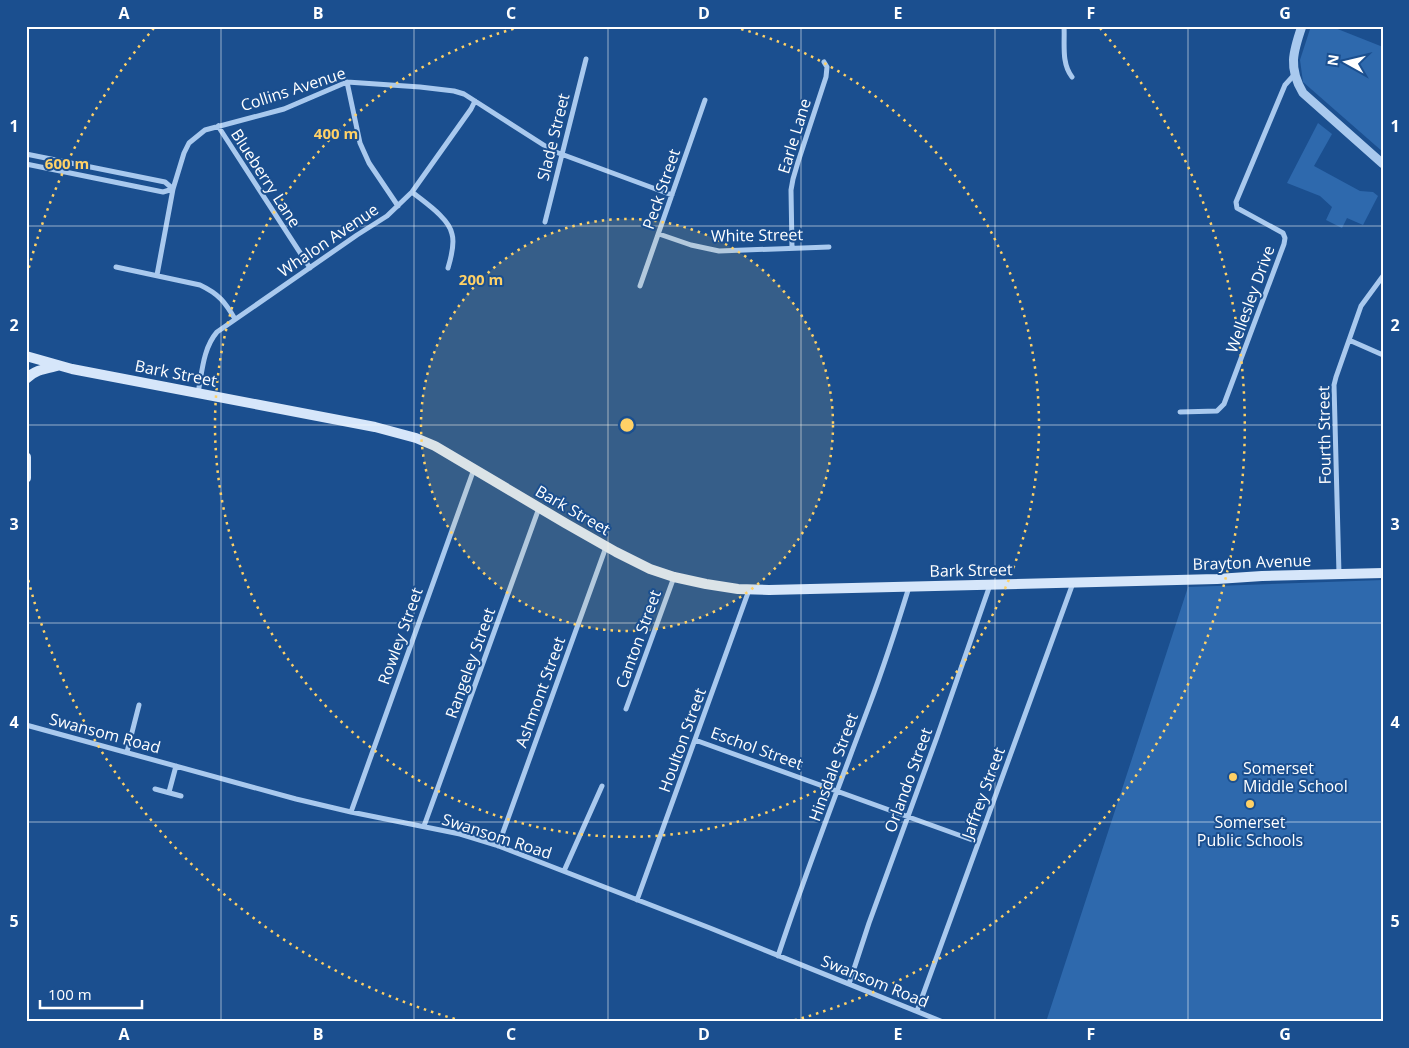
<svg xmlns="http://www.w3.org/2000/svg" width="1409" height="1048" font-family="'Open Sans',sans-serif">
  <style>
    .green { fill: #2e69ad }
    .lines { fill: none; stroke-linecap: round; stroke-linejoin: round }
    .minor { stroke: #a9c9ee; stroke-width: 5 }
    .tertiary { stroke: #a9c9ee; stroke-width: 9 }
    .secondary { stroke: #d6e6fa; stroke-width: 10 }
    .grid { fill: none; stroke: #fff; stroke-width: 1; stroke-opacity: 0.55 }
    .ring { fill: none; stroke: #ffd166; stroke-width: 2.5; stroke-dasharray: 2.5 5 }
    .poi-dot { fill: #ffd166; stroke: #1b4f8f; stroke-width: 2 }
    .labels { text-anchor: middle; dominant-baseline: central; stroke-width: 4; stroke-linejoin: round; paint-order: stroke }
    .street-label { font-size: 16px; fill: #fff; stroke: #1b4f8f }
    .poi-label { font-size: 16px; fill: #fff; stroke: #1b4f8f; text-anchor: start }
    .centre { fill: #ffd166; stroke: #1b4f8f; stroke-width: 2.5 }
    .ring-label { font-size: 15px; text-anchor: middle; font-weight: bold; fill: #ffd166; stroke: #1b4f8f; stroke-width: 4; stroke-linejoin: round; paint-order: stroke }
    .neatline { fill: none; stroke: #fff; stroke-width: 2 }
    .grid-label { font-size: 16px; text-anchor: middle; font-weight: bold; fill: #fff }
  </style>
  <rect width="100%" height="100%" fill="#1b4f8f"/>
  <path class="green" d="M1311,26H1330L1383,47V152L1303,82L1300,60Z
    M1318,123L1332,134L1314,166L1360,191L1373,192L1378,196L1363,225L1347,218L1342,228L1326,220L1332,207L1320,196L1287,183Z
    M1383,580V1022H1046L1188,587Z"/>
  <g class="lines">
    <path class="minor" d="M1064,26C1065,43 1061,63 1072,77
      M347,82L360,143L369,163L398,206
      M218,126L310,268
      M26,154L165,182L173,189
      M26,164L163,192L173,189
      M412,192C424,202 449,218 452,234C455,244 451,258 448,268
      M545,222L586,59
      M659,234L691,245L719,251L829,247
      M792,248L791,190L793,179L798,162L826,77L827,67L824,62
      M116,267L200,285C219,294 225,302 235,319
      M157,275L173,189L184,153L189,143L205,130L284,109L347,82L420,87L454,91L464,94L553,151L672,195
      M640,286L705,100
      M1349,340L1383,355
      M198,393C202,373 203,348 217,332L357,235L387,216L412,192L471,109L475,101
      M1180,412L1217,411L1224,404L1284,244L1285,238L1283,233L1237,208L1236,202L1285,85L1295,74
      M1339,574L1334,385L1336,377L1361,306L1383,276
      M626,709L674,577
      M26,725L296,799L351,812L460,834L496,845L710,928L943,1022
      M695,740L978,842
      M127,752L139,705
      M155,789L181,796
      M169,792L176,766
      M351,812L474,469
      M424,826L539,508
      M498,846L606,547
      M564,871L602,786
      M637,900L749,590
      M778,956C806,871 838,789 869,706C884,666 897,626 909,587
      M849,984L869,923L937,737L990,585
      M917,1011L1073,583"/>
    <path class="tertiary" d="M1302,26C1293,52 1288,68 1303,93L1383,164"/>
    <path class="secondary" d="M26,356L72,369L375,427L416,438L435,446L565,523L616,552L650,569L674,577L706,584L738,589L769,590L1217,579L1262,576L1383,573
      M26,379C35,370 44,369 57,366
      M26,457V478"/>
  </g>
  <path class="grid" d="M221,26V1022M414,26V1022M608,26V1022M801,26V1022M995,26V1022M1188,26V1022M26,226H1383M26,425H1383M26,623H1383M26,822H1383"/>
  <circle cx="627" cy="425" r="206" fill="#ffd166" fill-opacity=".12"/>
  <g class="ring">
    <circle cx="627" cy="425" r="206"/>
    <path d="M734 27A412 412 0 1 1 520 27"/>
    <path d="M462 1021A618 618 0 0 1 27 575M27 275A618 618 0 0 1 154 28M1100 28A618 618 0 0 1 792 1021"/>
  </g>
  <g class="poi-dot">
    <circle cx="1233" cy="777" r="5"/>
    <circle cx="1250" cy="804" r="5"/>
  </g>
  <g class="labels">
    <g class="street-label">
      <text transform="translate(293 89) rotate(-18)">Collins Avenue</text>
      <text transform="translate(794 136) rotate(-73)">Earle Lane</text>
      <text transform="translate(553 137) rotate(-76)">Slade Street</text>
      <text transform="translate(266 178) rotate(57)">Blueberry Lane</text>
      <text transform="translate(661 189) rotate(-71)">Peck Street</text>
      <text transform="translate(757 235) rotate(-1)">White Street</text>
      <text transform="translate(328 240) rotate(-34)">Whalon Avenue</text>
      <text transform="translate(1250 299) rotate(-70)">Wellesley Drive</text>
      <text transform="translate(176 373) rotate(11)">Bark Street</text>
      <text transform="translate(1324 435) rotate(-91)">Fourth Street</text>
      <text transform="translate(573 510) rotate(30)">Bark Street</text>
      <text transform="translate(1252 562) rotate(-2)">Brayton Avenue</text>
      <text transform="translate(971 570) rotate(-1)">Bark Street</text>
      <text transform="translate(400 636) rotate(-70)">Rowley Street</text>
      <text transform="translate(638 639) rotate(-70)">Canton Street</text>
      <text transform="translate(470 663) rotate(-70)">Rangeley Street</text>
      <text transform="translate(540 692) rotate(-70)">Ashmont Street</text>
      <text transform="translate(105 733) rotate(15)">Swansom Road</text>
      <text transform="translate(682 740) rotate(-70)">Houlton Street</text>
      <text transform="translate(757 748) rotate(20)">Eschol Street</text>
      <text transform="translate(833 767) rotate(-70)">Hinsdale Street</text>
      <text transform="translate(908 780) rotate(-70)">Orlando Street</text>
      <text transform="translate(983 793) rotate(-70)">Jaffrey Street</text>
      <text transform="translate(497 836) rotate(18)">Swansom Road</text>
      <text transform="translate(875 981) rotate(22)">Swansom Road</text>
    </g>
    <g class="poi-label">
      <text x="1243" y="768">Somerset<tspan x="1243" dy="18">Middle School</tspan></text>
      <text x="1250" y="822" text-anchor="middle">Somerset<tspan x="1250" dy="18">Public Schools</tspan></text>
    </g>
  </g>
  <circle cx="627" cy="425" r="8" class="centre"/>
  <g class="ring-label">
    <text x="336" y="139">400 m</text>
    <text x="67" y="169">600 m</text>
    <text x="481" y="285">200 m</text>
  </g>
  <rect width="1409" height="1048" fill="none" stroke="#1b4f8f" stroke-width="55"/>
  <g transform="translate(1346 62) rotate(278)" stroke="#1b4f8f" stroke-width="4" paint-order="stroke">
  <path d="M0-4L9 19L0 12L-9 19Z" fill="#ffffff"/>
  <text y="-8" font-size="14" font-weight="bold" text-anchor="middle" fill="#ffffff">N</text>
  </g>
  <path d="M40 1000v8h102v-8" fill="none" stroke="#ffffff" stroke-width="2.5"/>
  <text x="48" y="1000" font-size="15" fill="#ffffff" stroke="#1b4f8f" stroke-width="4" paint-order="stroke">100 m</text>
  <rect x="28" y="28" width="1354" height="992" class="neatline"/>
  <g class="grid-label">
    <text x="124" y="19">A</text>
    <text x="318" y="19">B</text>
    <text x="511" y="19">C</text>
    <text x="704" y="19">D</text>
    <text x="898" y="19">E</text>
    <text x="1091" y="19">F</text>
    <text x="1285" y="19">G</text>
    <text x="14" y="132">1</text>
    <text x="1395" y="132">1</text>
    <text x="14" y="331">2</text>
    <text x="1395" y="331">2</text>
    <text x="14" y="530">3</text>
    <text x="1395" y="530">3</text>
    <text x="14" y="728">4</text>
    <text x="1395" y="728">4</text>
    <text x="14" y="927">5</text>
    <text x="1395" y="927">5</text>
    <text x="124" y="1040">A</text>
    <text x="318" y="1040">B</text>
    <text x="511" y="1040">C</text>
    <text x="704" y="1040">D</text>
    <text x="898" y="1040">E</text>
    <text x="1091" y="1040">F</text>
    <text x="1285" y="1040">G</text>
  </g>
</svg>
